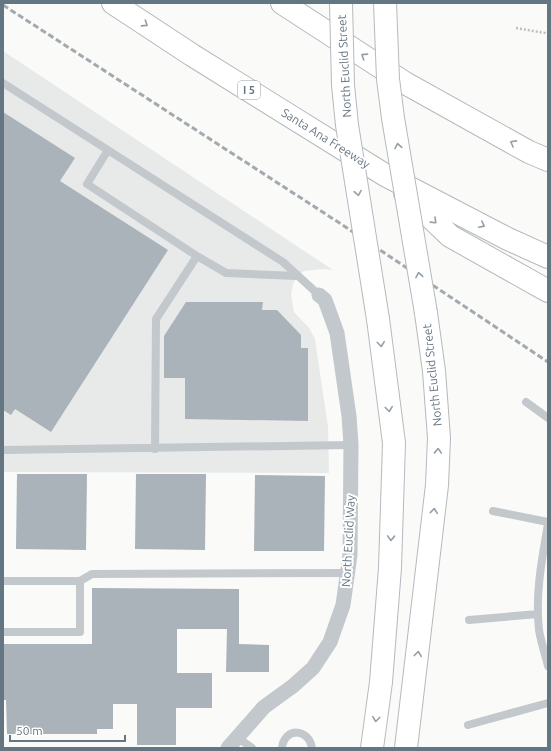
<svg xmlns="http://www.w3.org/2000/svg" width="551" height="751" font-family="Ubuntu,sans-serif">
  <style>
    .built { fill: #e8e9e9 }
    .building { fill: #aab3b9 }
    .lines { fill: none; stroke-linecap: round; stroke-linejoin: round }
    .primary-casing { stroke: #b5babe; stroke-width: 24 }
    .highway-casing { stroke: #b4b9bd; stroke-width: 24 }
    .path { stroke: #bbbfc2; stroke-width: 2.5; stroke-dasharray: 2 2; stroke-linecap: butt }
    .lane { stroke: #c3c8cc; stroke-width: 8 }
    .street { stroke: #c3c8cc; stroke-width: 15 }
    .primary { stroke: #fff; stroke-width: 22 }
    .highway { stroke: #fff; stroke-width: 22 }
    .rail { stroke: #a2aab0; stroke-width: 3; stroke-dasharray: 6 3; stroke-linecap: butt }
    .primary-bridge-casing { stroke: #b5babe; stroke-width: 24; stroke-linecap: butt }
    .primary-bridge { stroke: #fff; stroke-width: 22 }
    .oneway { stroke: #939fa8 }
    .labels { text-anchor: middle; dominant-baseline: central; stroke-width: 4; stroke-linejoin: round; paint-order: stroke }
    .shield { fill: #fff; stroke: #939fa8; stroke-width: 1 }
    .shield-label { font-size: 11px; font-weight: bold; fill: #657683 }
    .street-label { font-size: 12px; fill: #657683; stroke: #fff }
  </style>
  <rect width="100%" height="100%" fill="#fafaf8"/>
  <path class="built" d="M3,51L333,270L324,269L304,271L297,276L293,284L291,295L294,312L309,328L315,339L328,427L329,473L3,472Z"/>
  <path class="building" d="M3,112L75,158L60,181L168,250L51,432L15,409L11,415L3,410Z
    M186,302H263L262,310H277L301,335V348H308V421L185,419V378H164V336Z
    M17,474H87L86,550L16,549Z
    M136,474H206L205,550L135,549Z
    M255,475L325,476L324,551H254Z
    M92,588L239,589V644L269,645V672H226L227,629H177V673H212V708H176V745H137V704H113V729H97V734H7L6,700H3V644H92Z"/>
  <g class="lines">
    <g class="primary-casing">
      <path id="primary" d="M372,748L381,682L390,568L394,443L378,319
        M406,748L437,485L439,438L434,371L426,313"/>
    </g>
    <g class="highway-casing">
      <path id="highway" d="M113,3L192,55L385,175L508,239L548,257
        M282,3L405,83L529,152L548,160
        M405,193L450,236L548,291"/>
    </g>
    <path class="path" d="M516,28L545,33L548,35"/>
    <path class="lane" d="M3,83L283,262L319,295
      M108,150L87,184L197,256
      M526,402L548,418
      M155,449L156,319L197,256L226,273L297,276
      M3,450L351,445
      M493,511L548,522
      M548,524C542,559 535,594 539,630C541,642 545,654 548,666
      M3,581H80L92,574L348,573
      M469,620L538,614
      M3,632H80V581
      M468,725L548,703
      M237,737L252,748
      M282,748C284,727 309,728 312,748"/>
    <path class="street" d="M228,748L264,707L293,686L313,668L330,642L343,605L350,555L351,445L349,416L337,333L325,300L319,295"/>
    <use href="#primary" class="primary"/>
    <use href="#highway" class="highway"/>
    <path class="rail" d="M3,5L338,222L548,362"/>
    <g class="primary-bridge-casing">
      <path id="primary-bridge" d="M341,3L343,85L347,125L378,319
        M385,3L388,79L393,118L426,313"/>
    </g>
    <use href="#primary-bridge" class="primary-bridge"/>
  </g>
  <defs><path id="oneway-chevron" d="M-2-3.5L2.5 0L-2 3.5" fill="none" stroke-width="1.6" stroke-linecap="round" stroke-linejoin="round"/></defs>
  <g class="oneway">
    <use href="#oneway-chevron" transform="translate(145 24) rotate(33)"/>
    <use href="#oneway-chevron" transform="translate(364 56) rotate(-147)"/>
    <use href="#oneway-chevron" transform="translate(513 143) rotate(-151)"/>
    <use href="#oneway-chevron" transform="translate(398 146) rotate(-100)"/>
    <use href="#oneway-chevron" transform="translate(358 193) rotate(81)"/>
    <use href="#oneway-chevron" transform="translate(434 221) rotate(44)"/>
    <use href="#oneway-chevron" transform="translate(482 225) rotate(27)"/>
    <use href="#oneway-chevron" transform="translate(419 275) rotate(-100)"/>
    <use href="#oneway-chevron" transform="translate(381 344) rotate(83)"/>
    <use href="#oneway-chevron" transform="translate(389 409) rotate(83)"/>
    <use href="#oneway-chevron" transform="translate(438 451) rotate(-88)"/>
    <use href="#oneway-chevron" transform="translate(434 511) rotate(-84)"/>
    <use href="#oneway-chevron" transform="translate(391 538) rotate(92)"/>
    <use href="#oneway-chevron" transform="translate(418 654) rotate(-83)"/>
    <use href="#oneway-chevron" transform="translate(376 719) rotate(97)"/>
  </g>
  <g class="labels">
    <rect class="shield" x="238" y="81" width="22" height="18" rx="3"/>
    <g class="shield-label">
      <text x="249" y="90">I 5</text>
    </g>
    <g class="street-label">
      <text transform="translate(344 66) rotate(-93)">North Euclid Street</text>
      <text transform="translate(326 138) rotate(32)">Santa Ana Freeway</text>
      <text transform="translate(432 375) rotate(-96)">North Euclid Street</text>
      <text transform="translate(348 541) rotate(-87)">North Euclid Way</text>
    </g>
  </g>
  <rect width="551" height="751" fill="none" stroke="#657683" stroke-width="8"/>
  <path d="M10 735v6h115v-6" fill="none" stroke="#657683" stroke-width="2"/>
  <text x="16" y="735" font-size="12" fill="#657683" stroke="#ffffff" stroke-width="3" paint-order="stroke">50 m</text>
</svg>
